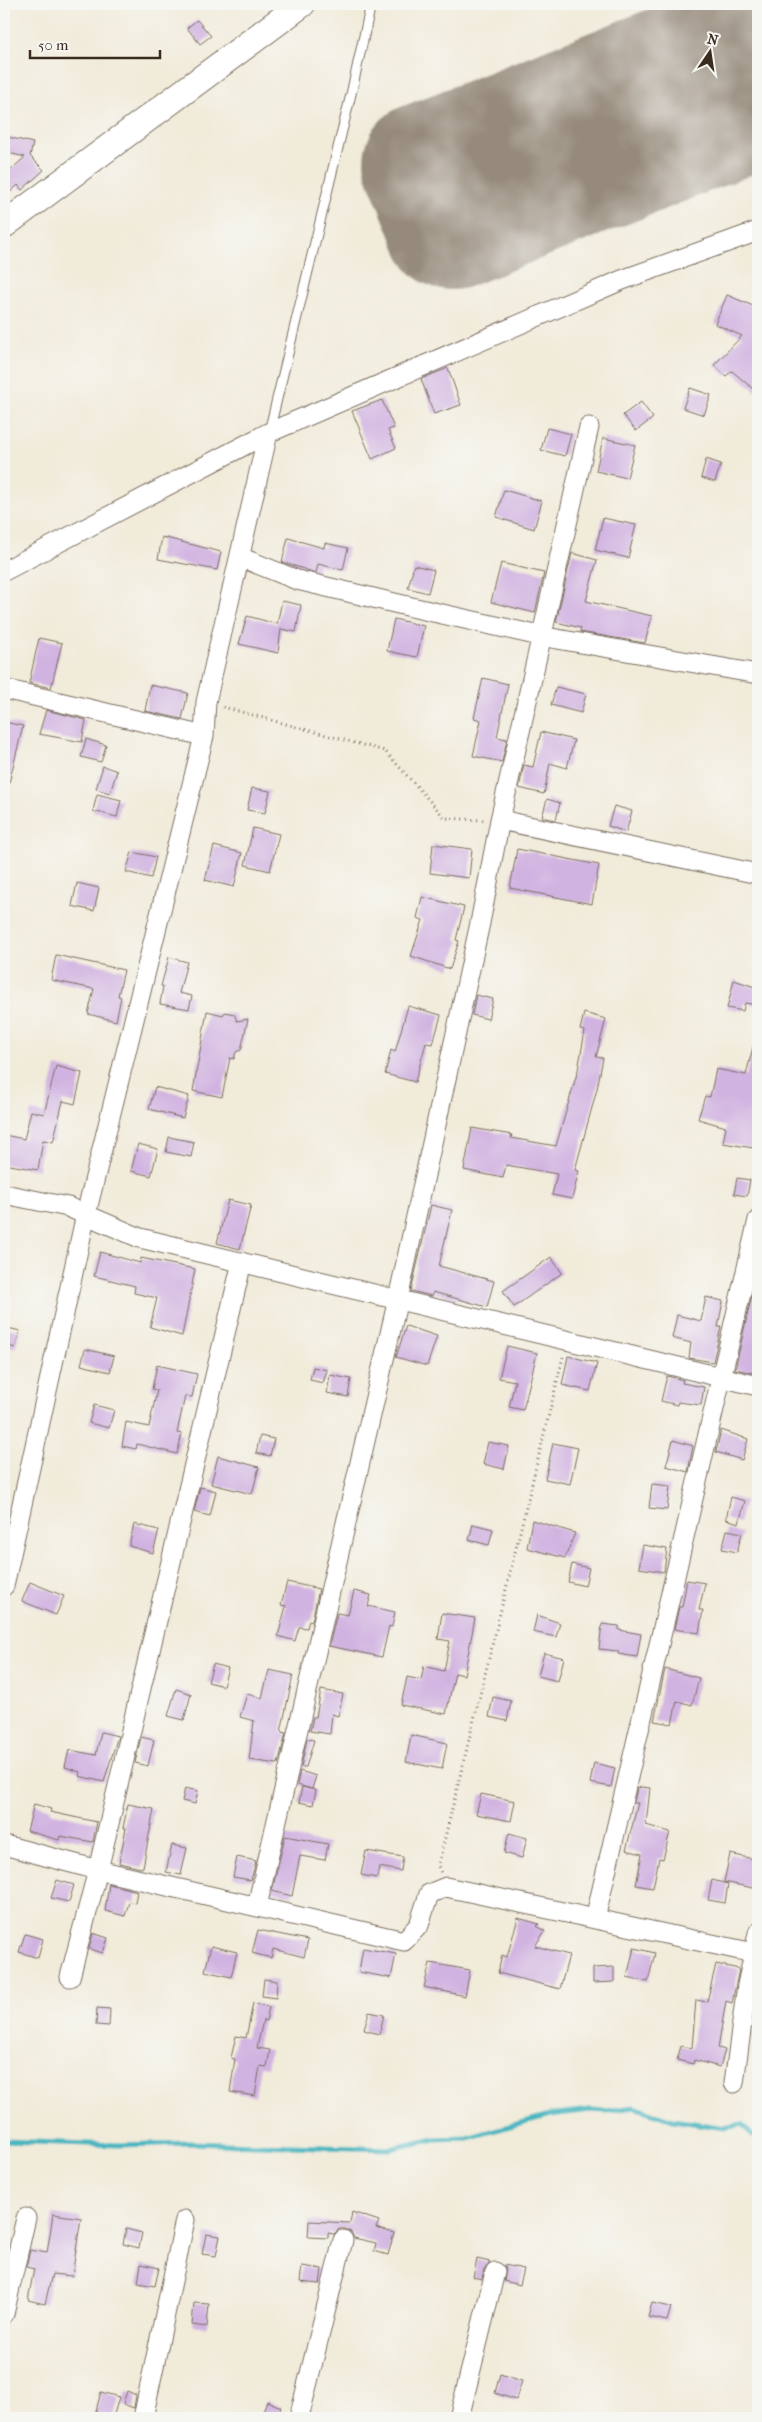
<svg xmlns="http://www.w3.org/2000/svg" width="762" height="2422" font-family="'IM FELL French Canon',serif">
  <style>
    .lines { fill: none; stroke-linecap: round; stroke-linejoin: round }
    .stream { stroke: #48b6c1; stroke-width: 5 }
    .runway { stroke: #968a7c; stroke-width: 116 }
    .building { fill: #d1b3e1 }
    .lane-casing { stroke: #7b6e60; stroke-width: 11 }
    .street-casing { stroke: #7b6e60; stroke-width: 21 }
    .secondary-casing { stroke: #7b6e60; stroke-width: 28 }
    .path { stroke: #7b6e60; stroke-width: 3; stroke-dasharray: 1 4; stroke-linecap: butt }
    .lane { stroke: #fff; stroke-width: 9 }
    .street { stroke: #fff; stroke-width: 19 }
    .secondary { stroke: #fff; stroke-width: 26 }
  </style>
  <rect width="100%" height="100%" fill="#f6f6f2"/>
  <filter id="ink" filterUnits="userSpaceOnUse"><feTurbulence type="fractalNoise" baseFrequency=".02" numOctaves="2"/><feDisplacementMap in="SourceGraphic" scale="10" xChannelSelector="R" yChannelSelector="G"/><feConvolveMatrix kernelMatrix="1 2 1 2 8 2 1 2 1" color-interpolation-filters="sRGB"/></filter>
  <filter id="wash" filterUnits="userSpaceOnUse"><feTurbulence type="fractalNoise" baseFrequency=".0096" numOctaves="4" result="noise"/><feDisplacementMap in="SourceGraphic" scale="20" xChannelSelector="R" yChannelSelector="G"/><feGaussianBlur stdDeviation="1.12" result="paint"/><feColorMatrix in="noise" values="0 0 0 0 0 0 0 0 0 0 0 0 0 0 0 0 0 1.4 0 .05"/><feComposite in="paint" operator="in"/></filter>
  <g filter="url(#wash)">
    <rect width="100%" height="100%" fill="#f1ebda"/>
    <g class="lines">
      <path class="stream" d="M4,2141L118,2145L190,2143L389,2149L435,2139L467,2138L550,2115L590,2110L606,2111L634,2107L673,2120L725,2128L742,2124L758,2141"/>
      <path class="runway" d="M758,28L422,161L451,232L758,110"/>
    </g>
    <g id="blocks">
      <path class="building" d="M197,20L211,36L200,44L187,28Z
        M4,136L33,143L30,156L44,170L22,190L18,185L4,198V176L25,157L4,152Z
        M727,295L758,308V393L732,371L726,376L714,365L742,336L715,324Z
        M448,368L461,405L434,414L421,379Z
        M690,388L711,395L704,415L683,408Z
        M382,400L394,428L388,430L396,448L372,459L352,411Z
        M641,402L653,418L636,431L623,415Z
        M547,428L571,434L565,456L541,450Z
        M603,438L635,445L627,478L596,471Z
        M706,459L721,464L715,482L701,478Z
        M504,490L542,501L534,529L496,517Z
        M603,518L636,525L628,558L595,550Z
        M162,537L221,552L217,570L158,559Z
        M288,538L324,548L325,543L348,548L343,570L318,564L316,573L282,562Z
        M572,553L597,560L586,601L652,616L645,643L580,632L581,628L556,622Z
        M501,563L544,573L535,613L491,602Z
        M414,565L434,570L428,593L408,588Z
        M282,601L301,605L296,632L281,629L278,653L239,644L247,616L277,624Z
        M394,619L424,626L417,657L387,651Z
        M39,638L62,643L51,688L29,683Z
        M483,678L508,684L497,737L507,739L502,762L473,756L481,720L474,718Z
        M150,685L188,693L182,719L145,711Z
        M556,687L586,694L581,713L551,705Z
        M46,710L86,720L82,742L39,734Z
        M4,722L23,726L9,783H4Z
        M541,732L574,740L567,768L550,763L544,794L519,788L524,765L533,767Z
        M86,739L106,745L101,762L81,757Z
        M103,766L117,771L110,793L96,789Z
        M252,788L270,791L265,813L247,810Z
        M97,794L121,800L117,817L93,811Z
        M547,799L560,803L556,820L542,817Z
        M614,806L632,811L626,832L608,826Z
        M253,828L279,834L270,871L245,865Z
        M433,844L472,849L469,878L430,873Z
        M214,846L242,853L234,887L205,880Z
        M517,849L599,865L592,904L510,888Z
        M132,852L156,857L151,878L126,872Z
        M77,883L99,888L94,911L72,906Z
        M422,897L464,907L456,940L459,941L450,969L411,956L423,920L417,918Z
        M56,955L124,970L118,996L121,997L116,1021L88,1014L94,989L51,980Z
        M169,957L187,962L179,993L192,996L189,1009L160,1004L163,986H161Z
        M734,980L758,988V1005L745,1003L743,1011L727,1008Z
        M476,995L493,999L488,1019L472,1015Z
        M408,1006L441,1015L433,1044L426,1043L415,1082L385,1074L391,1050L395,1052Z
        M207,1011L223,1015L225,1012L234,1014L237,1021L248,1019L241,1050L236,1052L234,1059L230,1058L222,1097L193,1091Z
        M584,1013L606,1019L596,1057L603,1058L597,1089L575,1170L579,1171L572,1199L552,1195L557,1174L506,1165L503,1178L464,1170L472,1128L512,1135L511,1138L556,1146L578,1070L585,1031L580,1030Z
        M753,1047L758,1048V1119L753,1148L723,1143L726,1127L698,1119L705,1096L710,1097L716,1069L746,1075Z
        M56,1066L82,1073L75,1104L63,1101L53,1142L43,1140L38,1170L4,1164V1135L24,1139L31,1111L44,1114Z
        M155,1087L189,1096L183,1118L149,1109Z
        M169,1137L194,1142L191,1157L166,1152Z
        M138,1144L158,1149L151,1176L131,1171Z
        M737,1178L750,1180L747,1196L734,1194Z
        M228,1200L251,1205L240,1249L217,1243Z
        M431,1205L452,1210L439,1266L494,1281L487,1307L433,1292L432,1296L411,1291Z
        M100,1252L140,1263L141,1258L195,1269L182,1336L150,1327L157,1298L134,1293L135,1286L94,1276Z
        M551,1257L562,1273L514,1307L503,1291Z
        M752,1295H758V1374L735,1369Z
        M706,1297L723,1301L718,1327H721L713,1362L689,1358L691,1343L672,1338L677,1315L701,1321Z
        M406,1326L437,1336L427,1366L396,1357Z
        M4,1327L20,1331L15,1348L4,1344Z
        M507,1346L537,1353L523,1410L509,1407L515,1381L499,1378Z
        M85,1349L114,1356L110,1372L81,1365Z
        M568,1356L597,1363L590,1391L562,1385Z
        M157,1365L197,1374L192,1397L185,1396L177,1433L182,1434L177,1454L137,1444L136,1449L122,1446L126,1422L149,1427L157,1390L152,1389Z
        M313,1367L327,1370L323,1383L310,1380Z
        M330,1375L351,1379L348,1397L327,1393Z
        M667,1376L683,1380L682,1383L704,1387L701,1405L678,1402L677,1405L661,1401Z
        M94,1405L114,1410L109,1428L89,1423Z
        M721,1430L748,1439L742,1460L716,1452Z
        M260,1436L274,1439L270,1456L256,1453Z
        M673,1440L693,1446L688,1472L666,1466Z
        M488,1442L509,1446L504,1469L483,1464Z
        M553,1443L578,1448L570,1484L545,1479Z
        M218,1456L259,1467L252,1494L211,1484Z
        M652,1484L670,1486L667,1510L649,1508Z
        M200,1487L216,1491L210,1516L194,1512Z
        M731,1497L745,1501L739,1523L726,1519Z
        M532,1520L575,1533L565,1558L527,1548Z
        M134,1524L159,1530L153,1553L129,1546Z
        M473,1524L493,1529L489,1545L469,1540Z
        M727,1530L742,1533L737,1552L722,1549Z
        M643,1545L667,1549L664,1572L639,1568Z
        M572,1564L589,1568L585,1586L568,1582Z
        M687,1580L705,1583L699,1610H703L699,1633L674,1629L679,1607H682Z
        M30,1582L64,1596L56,1615L22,1601Z
        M287,1582L319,1589L312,1621L309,1620L307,1628L299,1627L295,1641L278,1636L286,1606L281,1605Z
        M354,1591L371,1595L368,1606L395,1612L392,1627L389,1626L382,1657L329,1646L337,1613L348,1615Z
        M442,1613L475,1618L464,1675L455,1673L446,1714L401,1705L407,1677L421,1680L424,1666L444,1671L450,1641L438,1639Z
        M537,1615L560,1623L556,1637L533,1632Z
        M602,1624L619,1626V1630L641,1634L637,1657L618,1654V1651L599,1649Z
        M544,1653L564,1658L558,1681L538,1676Z
        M213,1664L228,1668L223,1686L208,1682Z
        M665,1669L699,1678L692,1705L677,1701L672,1724L654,1721Z
        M269,1670L293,1675L281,1732L286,1733L278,1764L249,1760L254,1721L240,1717L247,1694L262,1698Z
        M176,1689L191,1694L184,1720L168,1716Z
        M321,1690L343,1694L338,1716L332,1714L330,1734L310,1731L313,1717H316Z
        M493,1697L511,1701L507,1721L489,1717Z
        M101,1732L118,1736L104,1782L79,1776L80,1772L65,1767L69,1750L96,1755Z
        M411,1735L447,1743L442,1769L406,1762Z
        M141,1737L154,1740L148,1766L135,1763Z
        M307,1739L314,1740L306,1767H301Z
        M594,1763L615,1768L611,1787L590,1783Z
        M300,1771L316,1776L312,1789L297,1785Z
        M302,1787L316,1790L313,1805L299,1802Z
        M642,1787L650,1788L646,1825L670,1832L663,1859L659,1858L653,1888L636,1885L642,1854L626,1850L638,1803H634L637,1788Z
        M185,1788L198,1791L195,1804L182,1801Z
        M481,1794L515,1801L511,1821L476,1814Z
        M34,1804L51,1809L50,1812L97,1822L93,1842L60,1836L59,1840L27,1831Z
        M128,1804L154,1809L143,1867L141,1868L119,1863L126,1828H123Z
        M509,1833L527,1838L522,1858L504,1853Z
        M285,1836L328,1844L325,1860L300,1856L292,1896L272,1891Z
        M172,1845L187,1848L181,1875L166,1872Z
        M366,1851L403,1857L401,1871L379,1867L377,1878L361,1875Z
        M730,1854L758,1860V1889L724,1882Z
        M237,1857L256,1861L251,1880L233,1877Z
        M57,1880L74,1885L69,1902L51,1898Z
        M712,1880L728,1884L725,1903L708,1900Z
        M109,1884L137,1891L135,1903L129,1902L125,1916L105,1911Z
        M518,1918L539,1924L537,1926L545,1931L535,1946L569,1955L560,1989L498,1973L502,1955L507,1957Z
        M258,1930L308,1940L304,1957L273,1949L271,1958L252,1953Z
        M93,1933L108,1938L103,1953L89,1949Z
        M25,1934L43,1939L38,1958L19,1952Z
        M211,1946L237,1952L231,1977L205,1971Z
        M363,1948L396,1954L391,1978L359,1972Z
        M634,1948L655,1953L648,1982L627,1977Z
        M430,1963L470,1970L465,1996L424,1987Z
        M716,1964L739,1969L732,2003L726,2001L718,2048L725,2050L720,2067L694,2060L693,2064L677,2060L681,2046L692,2048L696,2000L707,2002Z
        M614,1967V1982L593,1983V1968Z
        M264,1979L277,1981L276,1998L262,1996Z
        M253,2003L269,2007L266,2021L263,2020L257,2048L270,2050L267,2067L260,2066L255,2096L230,2092L235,2059L231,2058L236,2036L246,2038Z
        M97,2008L110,2009L109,2026L96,2025Z
        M369,2012L384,2015L379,2034L364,2030Z
        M352,2212L379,2221L376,2228L394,2233L388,2255L374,2251L376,2243L354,2238L351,2232L345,2229H339L334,2234L328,2233V2238L308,2237L309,2221L350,2223Z
        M53,2214L81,2218L72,2276L52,2274L45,2304L28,2300L34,2269L26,2267L30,2250L47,2253Z
        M126,2229L142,2233L139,2248L123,2244Z
        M206,2234L220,2236L216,2256L202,2254Z
        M477,2259L490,2262L484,2269L482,2279L473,2277Z
        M141,2264L159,2268L155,2286L138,2283Z
        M504,2265L524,2269L520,2285L504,2281L506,2269Z
        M302,2266L322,2269L320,2284L300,2282Z
        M194,2303L209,2304L207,2327L192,2325Z
        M652,2303L671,2307L667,2321L648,2317Z
        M500,2374L522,2381L516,2400L495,2393Z
        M127,2391L136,2395L134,2408L123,2404Z
        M101,2392L119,2397L113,2418H94Z
        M267,2401L281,2407L276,2418H260Z"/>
    </g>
  </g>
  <g filter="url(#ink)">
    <use href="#blocks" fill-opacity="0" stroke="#7b6e60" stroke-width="1"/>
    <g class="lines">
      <g class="lane-casing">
        <path id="lane" d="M269,432L352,90L371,4"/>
      </g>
      <g class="street-casing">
        <path id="street" d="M240,557L297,580L420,609L540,636L758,674
          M4,571L268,433L622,280L758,231
          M4,689L204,736
          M500,820L758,874
          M4,1194L68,1207L140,1238L758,1386
          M4,1586L86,1214L204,736L206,702L268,433
          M4,1845L98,1870L404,1941L419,1925L429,1894L446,1887L754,1953L747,1985L758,1988
          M257,1906L398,1299L480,923L500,820L589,427
          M595,1919L758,1220
          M754,1953L758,1933
          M70,1977L98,1870L242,1262
          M734,2083L747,1985
          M4,2314L26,2218
          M143,2418L185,2220
          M299,2418L343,2240
          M459,2418L495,2272"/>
      </g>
      <g class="secondary-casing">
        <path id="secondary" d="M4,225L302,4"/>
      </g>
      <path class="path" d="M223,707L385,751L445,818L484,820
        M441,1872L438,1866L563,1357"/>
      <use href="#lane" class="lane"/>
      <use href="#street" class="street"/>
      <use href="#secondary" class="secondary"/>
    </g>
  </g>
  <rect width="762" height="2422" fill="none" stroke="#f6f6f2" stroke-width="20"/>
  <g transform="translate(710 52) rotate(13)" stroke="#f6f6f2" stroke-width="4" paint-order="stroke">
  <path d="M0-4L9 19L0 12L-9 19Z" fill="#3b2a1e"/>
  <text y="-8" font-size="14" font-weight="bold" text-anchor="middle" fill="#3b2a1e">N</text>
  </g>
  <path d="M30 50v8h130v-8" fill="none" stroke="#3b2a1e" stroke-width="2.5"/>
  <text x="38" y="50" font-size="15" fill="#3b2a1e" stroke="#f6f6f2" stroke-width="4" paint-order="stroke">50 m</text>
</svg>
